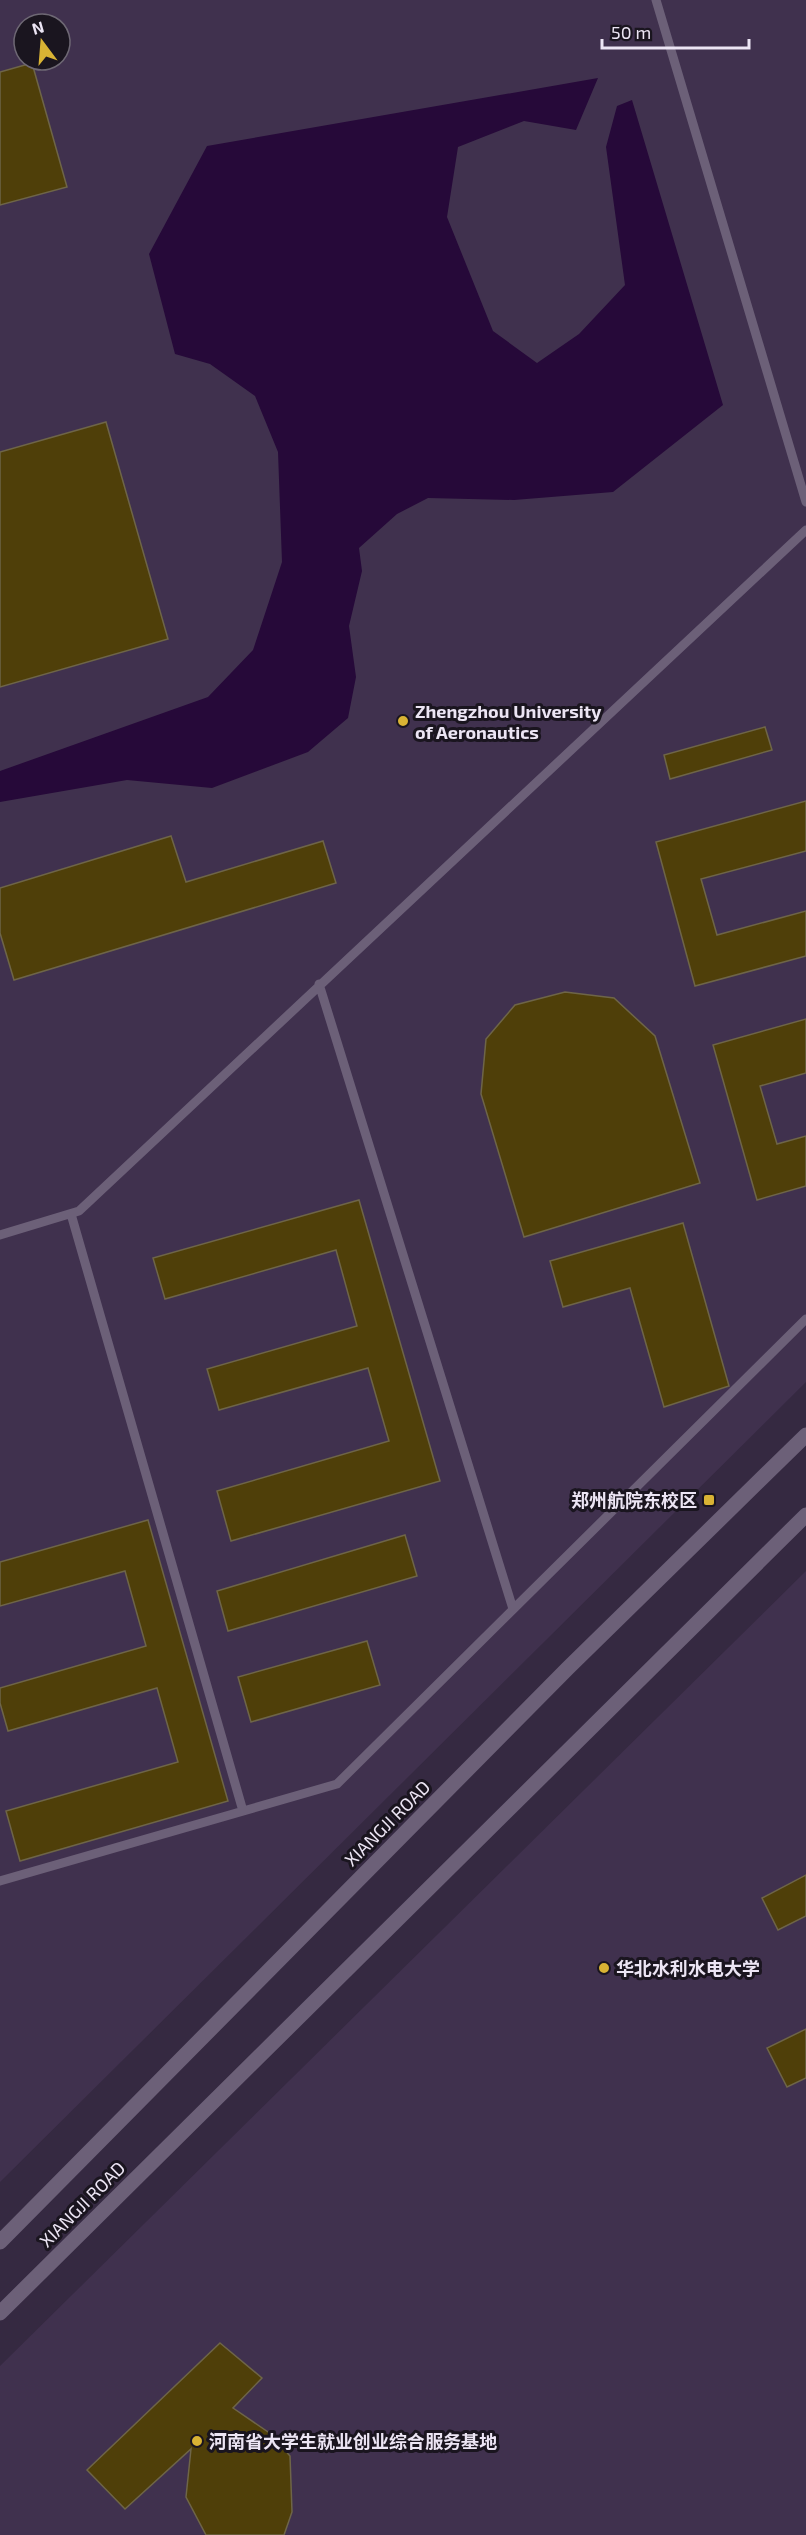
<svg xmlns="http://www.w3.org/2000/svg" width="806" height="2535" font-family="'Exo 2','Noto Sans SC',sans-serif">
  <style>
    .built { fill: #40314e; fill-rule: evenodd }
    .water { fill: #260939 }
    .building { fill: #4f3f09; stroke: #6e6548; stroke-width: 1.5 }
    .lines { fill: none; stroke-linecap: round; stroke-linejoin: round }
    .lane { stroke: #6c6078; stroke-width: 9 }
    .street { stroke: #6c6078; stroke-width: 15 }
    .poi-dot { fill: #d9b334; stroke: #1a151f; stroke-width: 2 }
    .labels { text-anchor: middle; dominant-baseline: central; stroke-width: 6; stroke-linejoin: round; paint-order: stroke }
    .poi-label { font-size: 18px; font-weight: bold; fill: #ece5f4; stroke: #1a151f; text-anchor: start }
    .street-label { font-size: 18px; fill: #ece5f4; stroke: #1a151f }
  </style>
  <rect width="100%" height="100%" fill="#352941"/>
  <path class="built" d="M0,0H806V1382L0,2182ZM24,24H60V60H24Z
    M806,1571V2535H0V2366Z"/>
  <path class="water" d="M598,78L576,130L524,121L458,147L447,217L493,331L537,363L579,334L625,285L606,147L617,106L632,100L723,405L613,492L514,500L428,498L397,514L359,548L362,571L349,626L356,677L348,718L308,752L212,788L127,780L0,802V771L208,697L253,650L282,562L278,452L255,396L210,364L175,354L149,254L207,146Z"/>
  <path class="building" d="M32,63L67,187L0,205V72Z
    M106,422L168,639L0,687V452Z
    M765,727L772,750L670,779L664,755Z
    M806,801V851L701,879L717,935L806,911V956L695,986L656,842Z
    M171,836L186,882L323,841L336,883L14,980L0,933V888Z
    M565,992L614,998L655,1036L700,1183L524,1237L481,1094L486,1039L515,1005Z
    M806,1019V1073L760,1086L777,1144L806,1136V1186L757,1200L713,1045Z
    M359,1200L440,1481L231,1541L217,1491L389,1441L368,1368L219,1410L207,1369L357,1326L336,1250L165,1299L153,1258Z
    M683,1223L729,1386L664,1407L630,1288L563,1307L550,1261Z
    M148,1520L228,1801L20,1861L6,1811L178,1762L157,1688L8,1731L0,1703V1688L146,1646L125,1571L0,1606V1562Z
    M405,1535L417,1576L228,1631L217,1591Z
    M367,1641L380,1685L251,1722L238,1677Z
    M806,1875V1916L778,1930L762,1898Z
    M806,2029V2078L787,2087L767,2048Z
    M220,2343L262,2378L233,2408L271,2434L290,2456L292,2512L284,2535H206L186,2497L191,2449L125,2509L87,2470Z"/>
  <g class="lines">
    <path class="lane" d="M656,0L806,502
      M319,984L513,1609
      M71,1214L243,1811
      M0,1235L79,1211L806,530
      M0,1881L337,1784L806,1319"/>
    <path class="street" d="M0,2242L568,1668L806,1435
      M0,2313L806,1515"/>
  </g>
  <g class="poi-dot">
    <circle cx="403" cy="721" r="6"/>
    <rect x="703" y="1494" width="12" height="12" rx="3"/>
    <circle cx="604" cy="1968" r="6"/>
    <circle cx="197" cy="2441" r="6"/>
  </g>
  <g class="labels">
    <g class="poi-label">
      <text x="415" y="711">Zhengzhou University<tspan x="415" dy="21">of Aeronautics</tspan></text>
      <text x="697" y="1500" text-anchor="end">郑州航院东校区</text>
      <text x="616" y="1968">华北水利水电大学</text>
      <text x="209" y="2441">河南省大学生就业创业综合服务基地</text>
    </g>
    <g class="street-label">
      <text transform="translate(387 1823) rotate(-45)">XIANGJI ROAD</text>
      <text transform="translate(82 2204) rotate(-45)">XIANGJI ROAD</text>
    </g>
  </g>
  <g transform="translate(42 42) rotate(344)"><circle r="28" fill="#1a151f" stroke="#6e6874" stroke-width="1.5"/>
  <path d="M0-4.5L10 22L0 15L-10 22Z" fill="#d9b334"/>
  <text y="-9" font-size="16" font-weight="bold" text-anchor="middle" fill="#ece5f4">N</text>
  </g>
  <path d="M602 39v9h147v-9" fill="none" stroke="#ece5f4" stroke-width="3"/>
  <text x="611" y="39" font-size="18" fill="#ece5f4" stroke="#1a151f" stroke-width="4.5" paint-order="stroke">50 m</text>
</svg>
